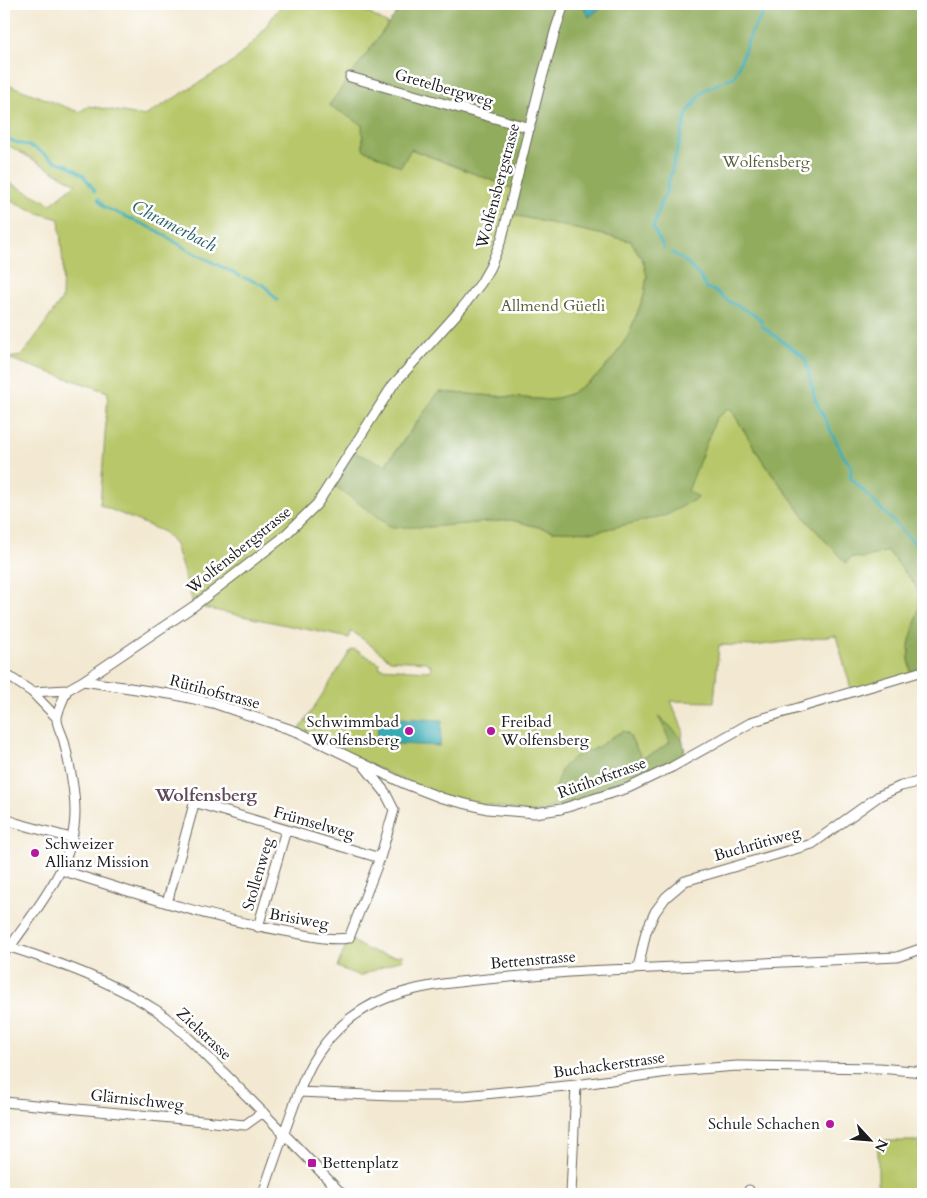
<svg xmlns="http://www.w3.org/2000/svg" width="927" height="1198" font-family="Cardo,serif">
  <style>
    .green { fill: #b7c769; stroke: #6a7242 }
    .forest { fill: #91ac5d; stroke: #56643c }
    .water { fill: #39abb3; stroke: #2a6468 }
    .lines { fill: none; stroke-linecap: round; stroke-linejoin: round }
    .stream { stroke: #39abb3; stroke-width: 3 }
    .street-casing { stroke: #67645c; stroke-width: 11 }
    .street { stroke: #fff; stroke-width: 9 }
    .poi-dot { fill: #b5179e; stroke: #fff; stroke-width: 2 }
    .labels { text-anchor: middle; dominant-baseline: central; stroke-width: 5; stroke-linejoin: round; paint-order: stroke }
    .street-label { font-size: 16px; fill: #1c1c1c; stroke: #fff }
    .park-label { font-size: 16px; fill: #5a603b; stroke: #fff }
    .poi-label { font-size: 16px; fill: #1c1c1c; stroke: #fff; text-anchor: start }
    .water-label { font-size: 18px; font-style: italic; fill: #2a6468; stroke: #fff }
    .neighbourhood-label { font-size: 18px; font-weight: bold; fill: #5f4959; stroke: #fff }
  </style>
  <rect width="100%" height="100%" fill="#fff"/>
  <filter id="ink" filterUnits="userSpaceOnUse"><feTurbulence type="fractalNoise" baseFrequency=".02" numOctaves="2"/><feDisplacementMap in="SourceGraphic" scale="10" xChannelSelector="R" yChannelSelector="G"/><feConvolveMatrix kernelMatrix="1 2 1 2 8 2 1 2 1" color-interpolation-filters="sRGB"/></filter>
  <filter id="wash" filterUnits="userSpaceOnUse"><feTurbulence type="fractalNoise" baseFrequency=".0096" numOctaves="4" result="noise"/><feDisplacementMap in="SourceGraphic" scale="20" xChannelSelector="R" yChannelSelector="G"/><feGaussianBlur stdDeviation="1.12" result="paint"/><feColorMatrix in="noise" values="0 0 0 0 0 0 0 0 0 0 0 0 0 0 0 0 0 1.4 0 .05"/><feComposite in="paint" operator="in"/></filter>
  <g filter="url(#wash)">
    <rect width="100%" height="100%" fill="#f3e9d2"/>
    <path class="green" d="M282,4H352L388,24L350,77L362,125L401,167L410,149L514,189L509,214L631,241L643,261L647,276L644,296L628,336L614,357L597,376L570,394L551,400L439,392L385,465L428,527L511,520L554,531L698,498L687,491L716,418L730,407L762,460L809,523L846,563L851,557L864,558L888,551L915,585C926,605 912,626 909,646C908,655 910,665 911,674L852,692L836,636L753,646L719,645L714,702L671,701L683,730L682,739L685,750L672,767L535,813L442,798L298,732L351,650L354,649L379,663L380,668L430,671L431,666L426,662L390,660L352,631L349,638L194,606L175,545L164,532L100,505L108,392L7,358L22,356L62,299L63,265L59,219L38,213L4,197V180L51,204L76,184L4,143V83L79,112L89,106L145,116L233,62L259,36Z
      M349,938C364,950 384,958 403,955L402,959L360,976L337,967Z
      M878,1141H919V1194H878Z"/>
    <path class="forest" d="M403,4H923V671L911,674C910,665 908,655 909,646C912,626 926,605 915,585L888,551L864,558L851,557L846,563L809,523L762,460L730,408L716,418L688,491L699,497L667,515L595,532L554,531L511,520L428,527H391L331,483L350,451L386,465L439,392L551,400L570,394L597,376L614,357L628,336L644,296L647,276L643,261L631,241L509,214L514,189L411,149L401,167L363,149L362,125L329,105Z
      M658,717C664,720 679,734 682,740C685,747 684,754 683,761L672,767L561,809C556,802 555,796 556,787C560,764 569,761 587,749L590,751C602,746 611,736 623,731L628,733L642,758L656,752L670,742L661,721Z"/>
    <path class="water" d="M585,4H602L603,6L589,17L583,7Z
      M378,717L442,720L440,746L377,743Z"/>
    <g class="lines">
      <path class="stream" d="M4,136L9,140L35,148L57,162L68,165L83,175L95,191
        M98,199L104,207L158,231L188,250L240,276
        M664,248L653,228L662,199L665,196L687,113L704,90L735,76L751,33L769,4
        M672,253L685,261L701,278L706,288L716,291L726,300L753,314L760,319L763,327L805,358L815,399L844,457L852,467L850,477L923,552
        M244,278C252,279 257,284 264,285L277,300"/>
    </g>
  </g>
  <g filter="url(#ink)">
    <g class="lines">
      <g class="street-casing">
        <path id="street" d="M350,77L530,128
          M4,673L32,692L67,690
          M83,681L176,695L213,703L298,732L403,783L442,798L487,809L535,813L561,809L628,788L672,767L754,721L923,671
          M32,692L57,718
          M4,818L16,823L71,838
          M61,870C134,893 209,918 285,931C307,935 327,941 349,938L380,858L394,810L385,792L365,767
          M167,903L194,804L197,803L380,858
          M258,927L286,830
          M10,947C60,963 111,981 156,1010C180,1027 201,1051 223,1072C263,1112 303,1153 342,1194
          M4,952L10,947C38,906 75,865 75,812C75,788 69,764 64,741C62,734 57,726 57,719C57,712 64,697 67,690L83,681L194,606L281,539L317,504L393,385L462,308L481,283L490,267L502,238L540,85L556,28L564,4
          M638,968L646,932L655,912L666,897L685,881L812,844L879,796L901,786L923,781
          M299,1092L392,1096H464L576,1085L675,1071L737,1066L879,1068L923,1072
          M4,1102L245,1125L263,1112
          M263,1194C271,1169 280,1144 289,1119C296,1100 302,1081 312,1063C352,994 414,986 487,979C520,976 553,973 585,971L897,957L923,948
          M571,1194L576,1085
          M749,1194V1190"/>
      </g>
      <use href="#street" class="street"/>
    </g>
  </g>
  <g class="poi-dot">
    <circle cx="409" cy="731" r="5"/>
    <circle cx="491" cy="731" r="5"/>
    <circle cx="35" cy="853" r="5"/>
    <circle cx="830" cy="1124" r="5"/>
    <rect x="307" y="1158" width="10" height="10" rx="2.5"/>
  </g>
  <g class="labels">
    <g class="street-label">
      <text transform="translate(444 88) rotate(16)">Gretelbergweg</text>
      <text transform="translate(498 186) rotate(-75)">Wolfensbergstrasse</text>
      <text transform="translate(239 550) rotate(-39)">Wolfensbergstrasse</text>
      <text transform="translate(215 692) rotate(15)">Rütihofstrasse</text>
      <text transform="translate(602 778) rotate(-20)">Rütihofstrasse</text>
      <text transform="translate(314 823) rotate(16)">Frümselweg</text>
      <text transform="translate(757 844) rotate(-16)">Buchrütiweg</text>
      <text transform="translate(258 874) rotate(-74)">Stollenweg</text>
      <text transform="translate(299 919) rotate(10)">Brisiweg</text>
      <text transform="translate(533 960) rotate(-5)">Bettenstrasse</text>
      <text transform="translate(204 1034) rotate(43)">Zielstrasse</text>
      <text transform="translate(609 1065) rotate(-8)">Buchackerstrasse</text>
      <text transform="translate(137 1100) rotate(6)">Glärnischweg</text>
    </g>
    <g class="park-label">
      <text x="766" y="162">Wolfensberg</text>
      <text x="553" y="306">Allmend Güetli</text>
    </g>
    <g class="poi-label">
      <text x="399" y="722" text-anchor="end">Schwimmbad<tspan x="399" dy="18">Wolfensberg</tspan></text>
      <text x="501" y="722">Freibad<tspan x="501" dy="18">Wolfensberg</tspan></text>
      <text x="45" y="844">Schweizer<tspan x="45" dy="18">Allianz Mission</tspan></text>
      <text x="820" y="1124" text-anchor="end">Schule Schachen</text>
      <text x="322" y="1163">Bettenplatz</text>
    </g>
    <g class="water-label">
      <text transform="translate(174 226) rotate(27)">Chramerbach</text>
    </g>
    <g class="neighbourhood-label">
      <text x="206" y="795">Wolfensberg</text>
    </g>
  </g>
  <rect width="927" height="1198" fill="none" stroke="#fff" stroke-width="20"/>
  <g transform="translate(870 1140) rotate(116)" stroke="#ffffff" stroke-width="4" paint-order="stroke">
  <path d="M0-4L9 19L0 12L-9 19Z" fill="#1c1c1c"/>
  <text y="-8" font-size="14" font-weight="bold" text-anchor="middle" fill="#1c1c1c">N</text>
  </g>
</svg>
